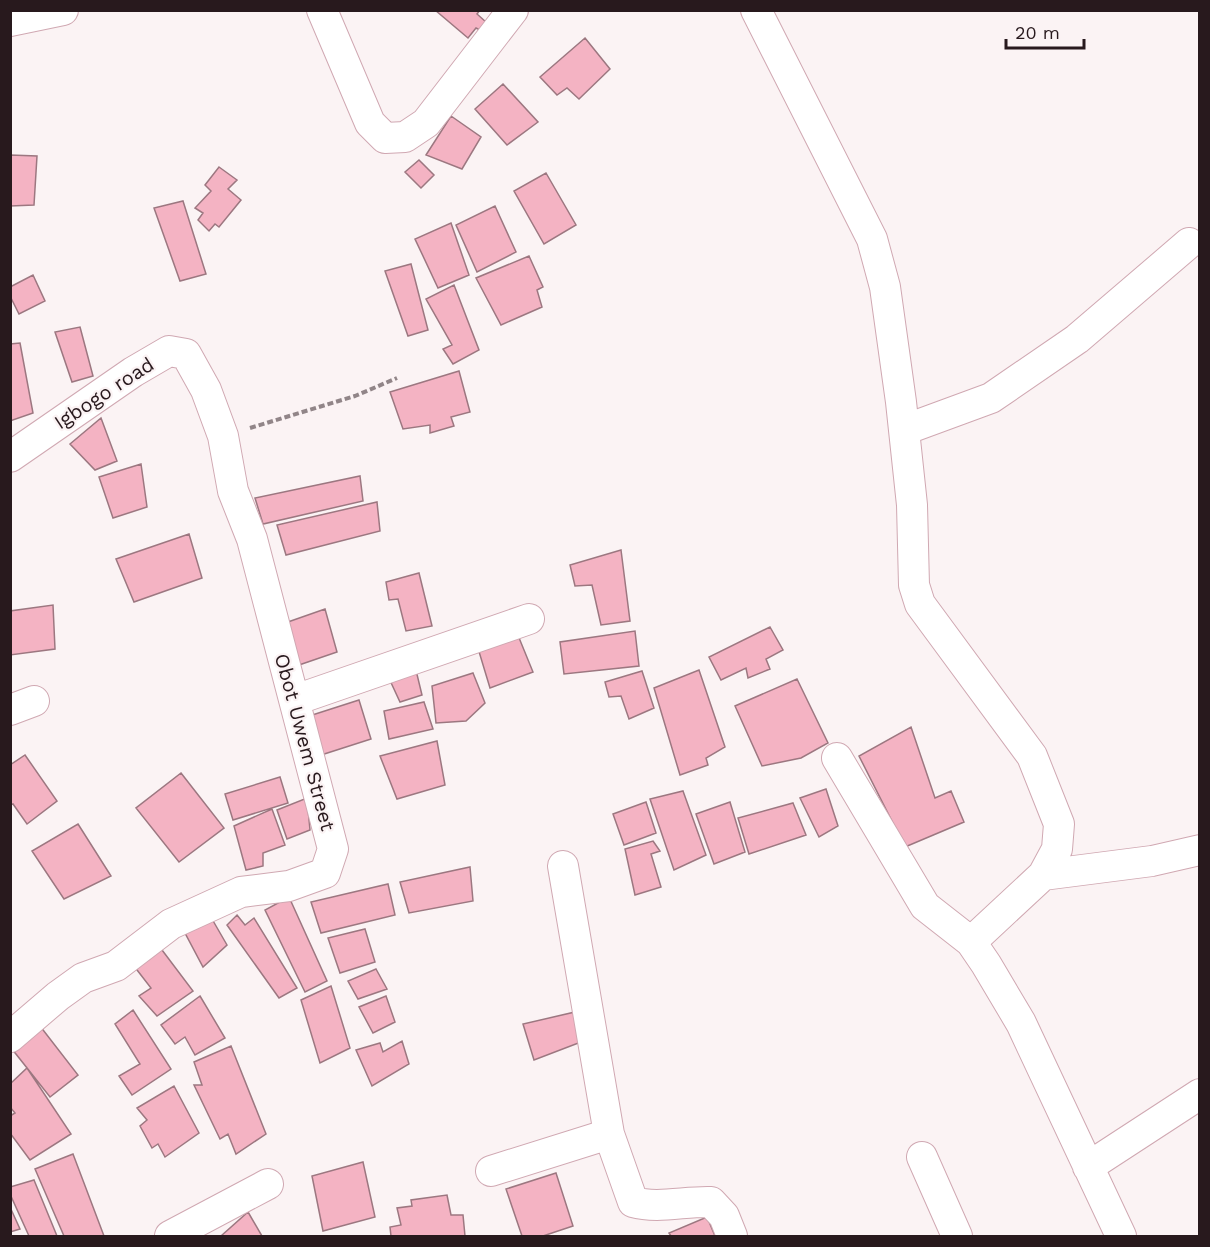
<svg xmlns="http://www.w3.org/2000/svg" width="1210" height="1247" font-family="'Work Sans',sans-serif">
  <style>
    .building { fill: #f4b3c3; stroke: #9c7780; stroke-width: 1.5 }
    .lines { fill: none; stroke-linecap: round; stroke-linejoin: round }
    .street-casing { stroke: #d0a8b2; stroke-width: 32 }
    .path { stroke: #918588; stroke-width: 4; stroke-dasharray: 6 3; stroke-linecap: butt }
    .street { stroke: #fff; stroke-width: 30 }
    .labels { text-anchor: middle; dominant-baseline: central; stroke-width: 4.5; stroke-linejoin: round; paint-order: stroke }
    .street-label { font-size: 20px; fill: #28191d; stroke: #fbf3f4 }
  </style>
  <rect width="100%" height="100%" fill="#fbf3f4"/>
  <path class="building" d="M435,10H480L477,14L486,22L480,30L476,28L468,38Z
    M585,38L610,69L579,99L567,88L557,95L540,77Z
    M503,84L538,122L507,145L475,109Z
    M451,116L481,137L462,169L426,155Z
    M10,155L37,156L34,205L10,206Z
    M419,160L434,175L421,188L405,172Z
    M219,167L237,180L228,189L241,200L219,227L215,224L209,231L198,220L203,213L195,208L211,191L205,185Z
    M546,173L576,225L544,244L514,191Z
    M183,201L206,274L180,281L154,208Z
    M495,206L516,252L477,272L456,225Z
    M451,223L469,275L438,288L415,239Z
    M529,256L543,287L537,290L542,307L501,325L476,278Z
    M411,264L428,330L408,336L385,271Z
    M33,275L45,301L19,314L10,296V287Z
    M454,285L479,350L453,364L443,349L452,345L426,299Z
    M80,327L93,376L72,382L55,332Z
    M20,343L33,413L10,421V344Z
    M459,371L470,412L451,417L454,426L430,433V425L403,429L390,392Z
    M101,418L117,461L95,470L70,444Z
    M141,464L147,507L113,518L99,477Z
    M360,476L363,501L263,524L255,498Z
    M377,502L380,531L286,555L277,525Z
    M189,534L202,578L134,602L116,559Z
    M621,550L630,621L601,625L592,585L575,586L570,565Z
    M419,573L432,626L406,631L398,599L389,600L386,582Z
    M53,605L55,649L10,655V611Z
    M325,609L337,652L299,665L285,623Z
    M770,627L783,650L766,659L770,669L748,678L746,668L721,680L709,657Z
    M515,628L533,672L490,688L477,645Z
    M635,631L639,666L564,674L560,642Z
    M414,662L422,695L400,702L387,674Z
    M699,670L725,747L706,758L708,765L680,775L654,688Z
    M642,671L654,708L629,719L621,696L609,697L605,682Z
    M473,673L485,703L466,721L436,723L432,686Z
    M797,679L828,743L801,758L762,766L735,706Z
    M359,700L371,739L318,756L306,717Z
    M424,702L433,729L389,739L384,711Z
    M911,727L935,798L951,791L964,822L905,847L859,756Z
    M437,741L445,785L397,799L380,756Z
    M25,755L57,801L27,824L13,804L10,805V765Z
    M181,773L224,828L179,862L136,808Z
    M280,777L288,803L233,820L225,794Z
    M826,789L838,826L819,837L800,798Z
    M683,791L706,855L674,870L650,799Z
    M307,798L310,830L287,839L277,810Z
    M646,802L656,833L624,845L613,814Z
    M730,802L745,852L714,864L696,814Z
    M793,803L806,835L749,854L738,818Z
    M272,809L285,845L263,853V866L246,870L234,826Z
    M78,824L111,876L64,899L32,851Z
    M653,841L660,851L651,854L661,887L635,895L625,849Z
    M470,867L473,901L409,913L400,882Z
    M388,884L395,915L321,933L311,902Z
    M289,897L327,981L305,992L265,910Z
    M237,915L245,925L254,918L297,988L279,998L227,925Z
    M212,919L227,945L203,967L185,933Z
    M365,929L375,962L340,973L328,938Z
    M159,946L193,991L157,1016L139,996L151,988L134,966Z
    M376,969L387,989L358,999L348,981Z
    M331,986L350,1048L320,1063L301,1000Z
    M200,996L225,1038L195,1055L185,1037L175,1044L161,1025Z
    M386,996L395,1022L373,1033L359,1007Z
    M133,1010L171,1069L132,1095L119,1076L140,1064L115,1024Z
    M575,1012L581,1042L534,1060L523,1024Z
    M40,1026L78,1075L50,1097L12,1049Z
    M402,1041L409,1064L372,1086L356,1050L380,1043L383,1052Z
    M231,1046L266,1134L236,1154L228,1134L220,1139L194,1085H202L194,1062Z
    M27,1068L71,1134L30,1160L10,1133V1116L15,1113L10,1107V1084Z
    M174,1086L199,1133L165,1157L158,1144L152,1148L140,1126L147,1120L137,1108Z
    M73,1154L104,1236H64L35,1169Z
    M363,1162L375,1217L323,1231L312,1176Z
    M556,1173L573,1226L543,1236H522L506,1189Z
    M34,1180L57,1236H29L10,1194V1187Z
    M447,1195L451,1215H463L465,1236H391L390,1227L401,1225L397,1208L412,1206L411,1200Z
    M10,1207L20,1229L10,1232Z
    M248,1212L262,1236H221Z
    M707,1217L715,1236H671L669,1233Z"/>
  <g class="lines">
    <g class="street-casing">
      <path id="street" d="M322,10L370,123L385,138L405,137L426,123L513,10
        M756,10L872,239L885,287L901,402L912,505L914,585L920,604L1032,756L1059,824L1057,849L1043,875L971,942
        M10,21L63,10
        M904,430L991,398L1077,339L1189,243
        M10,457L133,372L169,351L186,354L206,390L223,436L233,491L252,539L333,849L325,873L289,886L241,892L171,924L116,966L83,978L58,996L10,1037
        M295,700L529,619
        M10,710L34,701
        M837,758L925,906L971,942L986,964L1021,1023L1121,1236
        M563,866L609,1134L633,1202C658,1209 685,1201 711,1202L724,1216L732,1236
        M1043,875L1152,861L1200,850
        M922,1157L957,1236
        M1088,1167L1200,1094
        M491,1171L609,1134
        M170,1236L268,1184"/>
    </g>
    <path class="path" d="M250,428L355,396L397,378"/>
    <use href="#street" class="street"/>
  </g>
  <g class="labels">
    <g class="street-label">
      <text transform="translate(104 393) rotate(-33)">Igbogo road</text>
      <text transform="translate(305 742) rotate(75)">Obot Uwem Street</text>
    </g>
  </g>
  <rect width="1210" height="1247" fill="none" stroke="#28191d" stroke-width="24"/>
  <path d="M1006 39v9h78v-9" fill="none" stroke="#28191d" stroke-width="3"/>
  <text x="1015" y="39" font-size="18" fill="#28191d" stroke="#fbf3f4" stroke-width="4.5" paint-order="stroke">20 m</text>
</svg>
